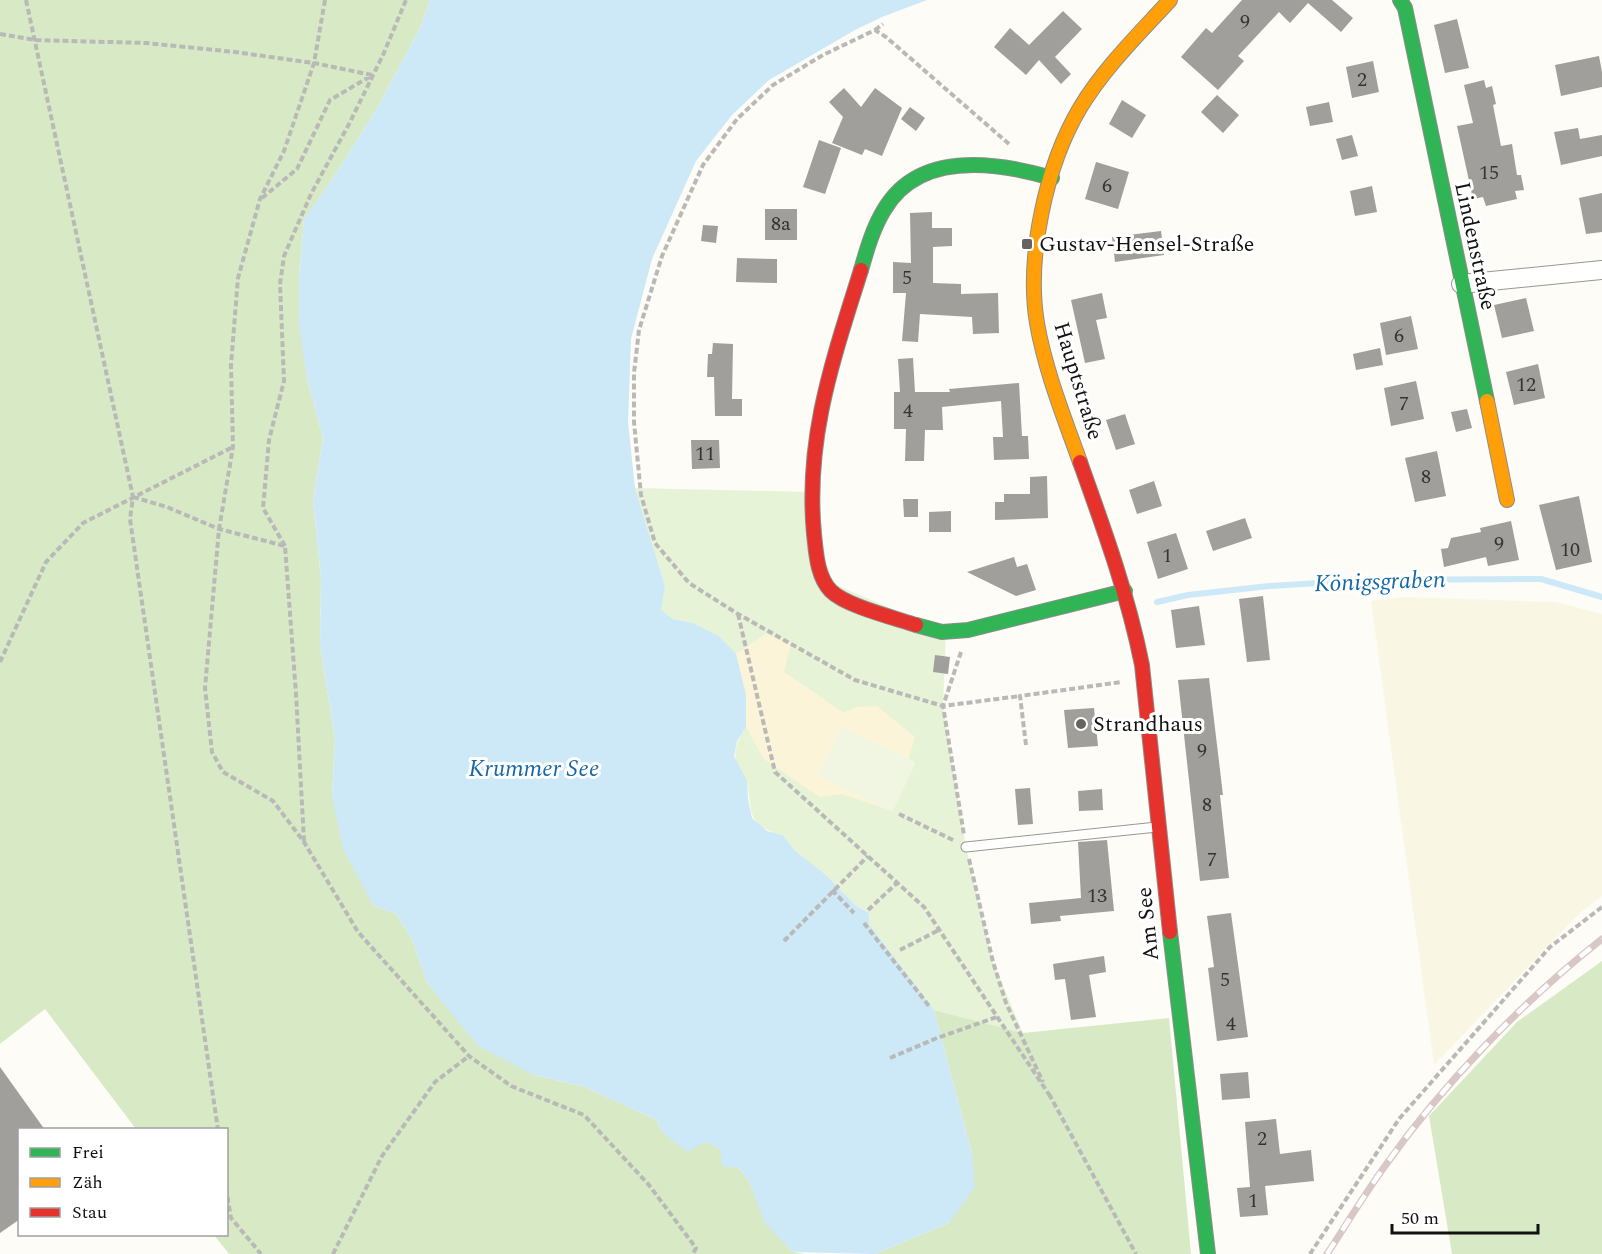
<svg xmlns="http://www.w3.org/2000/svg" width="1602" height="1254" font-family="Spectral,serif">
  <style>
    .farmland { fill: #f9f7e4 }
    .green { fill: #e7f3d7 }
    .forest { fill: #d8eac5 }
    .sand { fill: #fcf4d9 }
    .pitch { fill: #f0f6e1 }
    .water { fill: #cde8f7 }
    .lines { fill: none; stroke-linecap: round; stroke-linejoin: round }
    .stream { stroke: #cde8f7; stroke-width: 6 }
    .building { fill: #a19f9c }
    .lane-casing { stroke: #979795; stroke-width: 11 }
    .street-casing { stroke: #979795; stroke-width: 20 }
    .fast-casing { stroke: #8e8d8b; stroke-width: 16 }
    .slow-casing { stroke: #8e8d8b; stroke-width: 16 }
    .jam-casing { stroke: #8e8d8b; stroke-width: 16 }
    .path { stroke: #b9b9b8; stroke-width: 4; stroke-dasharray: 6 3; stroke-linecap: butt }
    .lane { stroke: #fffffe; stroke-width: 9 }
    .street { stroke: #fffffe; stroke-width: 18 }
    .fast { stroke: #30b455; stroke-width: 14 }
    .slow { stroke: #ff9f0a; stroke-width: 14 }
    .jam { stroke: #e5322d; stroke-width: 14 }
    .rail-casing { stroke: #d9c6c7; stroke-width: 7 }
    .rail { stroke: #fff; stroke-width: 4.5; stroke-dasharray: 14; stroke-linecap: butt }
    .poi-dot { fill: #646362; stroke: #fff; stroke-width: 2 }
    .labels { text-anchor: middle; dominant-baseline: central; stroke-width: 6; stroke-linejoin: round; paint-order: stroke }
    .number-label { font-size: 20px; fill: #353434 }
    .poi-label { font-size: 22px; fill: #111; stroke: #fff; text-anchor: start }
    .street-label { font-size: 22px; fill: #111; stroke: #fff }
    .water-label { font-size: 24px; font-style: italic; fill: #1768a6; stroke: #fff }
  </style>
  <rect width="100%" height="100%" fill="#fdfcf7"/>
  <path class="farmland" d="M1403,597L1556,602L1602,614V896L1580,913L1434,1065L1371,601Z"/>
  <path class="green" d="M635,488L813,492L822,579L946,632L943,706L966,847L993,962L1023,1033L934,1010L869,924V913L856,906L826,875L793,850L783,835C746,826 753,814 747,783C746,779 743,775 740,771C731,754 736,742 746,727L693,623L673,619L660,610L665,586Z"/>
  <path class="forest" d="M0,0H430L421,26L379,105L332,180L304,220L299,275L307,379L323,438L313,500L321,578L320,645L335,739L332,796L373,905L396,914L412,939L427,983L531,1074L585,1087L657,1120L661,1131L705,1142L720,1149L739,1168L749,1181L766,1223L793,1252L806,1254H229L214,1235L226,1234V1130L136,1129L45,1009L0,1044Z
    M1602,961V1254H1452L1429,1116L1517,1022Z
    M934,1010L1023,1033L1169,1018L1191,1254H875L949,1223L972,1154Z"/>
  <path class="sand" d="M766,634L791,644L784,672L844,713L856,707L877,706L915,737L893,811L842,794L820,797L764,759L746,727V695L736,654Z"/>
  <path class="pitch" d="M841,727L916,762L893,811L818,776Z"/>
  <path class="water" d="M430,0H927L882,17L855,30L769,80L732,115L696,161L652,259L631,339L628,422L635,488L665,586L661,610L673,619L693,623L720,637L736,654L746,695V727L737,741L734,756L747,781L748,799L752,818L767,831L783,835L794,850L826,875L856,906L869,913V924L934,1010L972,1154L975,1187L949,1223L875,1254L793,1252L765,1223L749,1181L739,1168L722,1166L720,1149L705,1142L687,1152L661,1131L657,1120L585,1087L531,1074L478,1046L427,983L412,939L396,914L373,905L343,849L332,796L335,739L320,645L321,578L313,500L323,438L307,379L299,325V275L304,219L332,180L379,105L421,26Z"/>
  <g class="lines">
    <path class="stream" d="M1157,602L1188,595L1269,586L1368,580L1541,579L1602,597"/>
  </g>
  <path class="building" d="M1242,0H1332L1353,18L1341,32L1308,3L1290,23L1279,12L1238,56L1244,61L1218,90L1181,57L1206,28L1212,33Z
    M1063,11L1082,29L1055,57L1071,74L1061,84L1039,60L1026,75L994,47L1010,28L1029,45Z
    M1457,19L1469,68L1445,73L1434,25Z
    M1599,56L1602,72V87L1561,96L1555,65Z
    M1373,61L1379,92L1352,98L1346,67Z
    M1484,80L1486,88L1492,86L1496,104L1493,105L1501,146L1512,144L1517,175H1521L1524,190L1515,191L1517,199L1486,206L1483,197L1473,199L1457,126L1473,123L1464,85Z
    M844,88L861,107L875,88L902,108L882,156L865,149L862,155L832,143L843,117L829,102Z
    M1217,95L1239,115L1223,133L1201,112Z
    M1122,100L1146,115L1132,138L1109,124Z
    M1329,102L1333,122L1310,126L1306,107Z
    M910,107L925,118L916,131L901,119Z
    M1578,128L1580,139L1602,135V156L1561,165L1554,132Z
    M1352,135L1358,156L1342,160L1336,139Z
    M819,140L841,148L825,194L803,187Z
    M1096,162L1129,172L1118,209L1085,199Z
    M1372,186L1377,212L1355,216L1350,191Z
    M1602,193V232L1586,234L1579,198Z
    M765,209H797V240H765Z
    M932,212V228H952V246L933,247V283L961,284V294L998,293L999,333L973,334L972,317L920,314L918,342L902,341L906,293H893V262L911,263L910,213Z
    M703,225L718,226L716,243L701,241Z
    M1161,231L1164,255L1115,262L1112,237Z
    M737,258L777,259V283L736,282Z
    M1102,293L1107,318L1096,320L1105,359L1085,363L1071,300Z
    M1526,298L1534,331L1502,338L1494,305Z
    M1411,316L1418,349L1386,355L1380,323Z
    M713,343L733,344L732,399H742V416H715L714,377H707L708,354H712Z
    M1380,348L1383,365L1356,370L1353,354Z
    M913,358L915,392H950L949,389L1019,383L1022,436H1028L1029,459L994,460L993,437H1003L1001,401L942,407L943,430H925L924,461H905L906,429H894V392H900L898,359Z
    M1538,364L1545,398L1514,405L1506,372Z
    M1416,381L1424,419L1391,426L1384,388Z
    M1467,409L1472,428L1456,432L1451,412Z
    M1125,414L1135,444L1116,450L1106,420Z
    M691,440H719L720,468L692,469Z
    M1437,451L1446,496L1415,502L1405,458Z
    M1047,476L1048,518L995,520V502H1004V494H1030V477Z
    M1154,481L1162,506L1137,514L1129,490Z
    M1579,496L1592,562L1556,570L1539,505Z
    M903,499H918V517H904Z
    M951,511V532H929V512Z
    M1245,518L1252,538L1213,551L1206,531Z
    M1511,521L1519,560L1488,566L1486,557L1444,567L1441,549L1448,548L1451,538L1481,532L1480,528Z
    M1176,533L1188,569L1158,579L1147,542Z
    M1014,557L1017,567L1027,564L1036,590L1016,596L967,572Z
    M1263,596L1270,660L1247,662L1239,599Z
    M1199,606L1205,645L1176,648L1171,610Z
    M935,655L950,657L948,674L933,672Z
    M1209,678L1223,795H1220L1229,878L1200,881L1178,680Z
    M1094,708L1098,746L1068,748L1064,710Z
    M1030,788L1033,824L1018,825L1015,789Z
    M1102,789L1103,810L1079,811L1078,791Z
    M1107,840L1114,911L1060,916L1061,921L1031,924L1029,903L1081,898L1078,842Z
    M1231,913L1248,1037L1217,1041L1208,968L1214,967L1207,916Z
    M1104,956L1106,972L1089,975L1096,1017L1071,1020L1065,979L1055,980L1053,964Z
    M0,1067L45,1130H20V1219L0,1233Z
    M1248,1072L1250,1098L1222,1100L1220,1074Z
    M1276,1119L1280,1154L1311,1150L1314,1181L1265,1186L1268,1215L1240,1217L1237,1188L1250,1187L1245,1122Z"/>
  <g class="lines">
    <g class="lane-casing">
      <path id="lane" d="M966,847L1157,827"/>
    </g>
    <g class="street-casing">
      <path id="street" d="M1461,284L1602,270"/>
    </g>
    <g class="fast-casing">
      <path id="fast" d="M1400,0L1405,8L1487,401
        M861,270C867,249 873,228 884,210C919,150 997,162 1052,178
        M916,625L942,632L968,630L1125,591
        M1170,932L1208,1254"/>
    </g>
    <g class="slow-casing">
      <path id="slow" d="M1487,401L1507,500
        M1080,462C1064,417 1045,370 1037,323C1026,258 1046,165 1080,108C1104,68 1139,34 1170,0"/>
    </g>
    <g class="jam-casing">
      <path id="jam" d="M861,270C833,360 805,438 814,534C816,552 817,577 831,591C846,606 895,618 916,625
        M1080,462C1104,529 1128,595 1142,665L1170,932"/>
    </g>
    <path class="path" d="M26,0L133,497L130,519L218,1130
      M325,0L314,63L284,151L260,199L238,278L231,365L233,447L219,529L205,688L212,752L223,772L273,801L304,842L358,932L469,1056L511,1086L584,1115L649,1185L696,1248L693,1254
      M875,30L883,24
      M0,34L35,40L146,43L235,52L314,63L372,75
      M1009,144L886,37L875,30L823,55L773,85L737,119L703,165L662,256L639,330L634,373V422L641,495L655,543L689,583L738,614L855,680L943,706L1020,696
      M262,198L297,169L330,100L371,76
      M133,497L167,507L219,529L285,546L296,694L304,841
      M285,546L263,508L269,440L284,381L280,284L284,256L311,194L349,124L383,55L406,0
      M738,614L775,772L924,907L1050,1096
      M961,652L943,706L964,835
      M0,662L46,562L83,523L233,447
      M1026,745L1020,696L1122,682
      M899,814L955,841
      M969,859L993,962L1006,1003L1043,1082
      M832,890L854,913
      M868,910L897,883
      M864,923L929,1006
      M784,941L868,856
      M900,950L939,930
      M890,1058L937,1038L997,1017
      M1049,1094L1136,1254
      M226,1188L231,1218L261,1254
      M333,1254L382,1156L435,1082L469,1056
      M1310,1254L1399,1119L1550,947L1602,907"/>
    <use href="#lane" class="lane"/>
    <use href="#street" class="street"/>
    <use href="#fast" class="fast"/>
    <use href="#slow" class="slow"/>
    <use href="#jam" class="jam"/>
    <g class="rail-casing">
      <path id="rail" d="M1327,1254C1346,1225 1364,1195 1385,1166C1443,1084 1523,1001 1602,939"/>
    </g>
    <use href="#rail" class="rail"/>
  </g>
  <g class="poi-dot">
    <rect x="1021" y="238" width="12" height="12" rx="3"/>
    <circle cx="1081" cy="724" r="6"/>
  </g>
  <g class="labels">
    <g class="number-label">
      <text x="1245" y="22">9</text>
      <text x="1362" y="80">2</text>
      <text x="1489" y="173">15</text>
      <text x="1107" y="186">6</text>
      <text x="781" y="224">8a</text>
      <text x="907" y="278">5</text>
      <text x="1399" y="336">6</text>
      <text x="1526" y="385">12</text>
      <text x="1404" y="404">7</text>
      <text x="908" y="411">4</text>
      <text x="705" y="454">11</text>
      <text x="1426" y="477">8</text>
      <text x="1499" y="544">9</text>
      <text x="1570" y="550">10</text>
      <text x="1167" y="556">1</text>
      <text x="1202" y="751">9</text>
      <text x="1207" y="805">8</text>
      <text x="1212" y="860">7</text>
      <text x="1097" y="896">13</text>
      <text x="1225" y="980">5</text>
      <text x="1231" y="1024">4</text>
      <text x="1262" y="1139">2</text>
      <text x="1253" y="1201">1</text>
    </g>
    <g class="poi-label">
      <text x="1039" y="244">Gustav-Hensel-Straße</text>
      <text x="1093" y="724">Strandhaus</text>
    </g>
    <g class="street-label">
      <text transform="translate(1475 246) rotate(78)">Lindenstraße</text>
      <text transform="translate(1078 381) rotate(73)">Hauptstraße</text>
      <text transform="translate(1148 924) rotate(-96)">Am See</text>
    </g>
    <g class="water-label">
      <text transform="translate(1380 582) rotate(-2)">Königsgraben</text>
      <text x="534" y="769">Krummer See</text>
    </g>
  </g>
  <rect x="18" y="1128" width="210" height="108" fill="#ffffff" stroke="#a0a0a0" stroke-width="1.5"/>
  <rect x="30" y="1148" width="30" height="9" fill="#30b455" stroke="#a0a0a0" stroke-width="1.5"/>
  <text x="72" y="1158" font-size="18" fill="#111111">Frei</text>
  <rect x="30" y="1178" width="30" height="9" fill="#ff9f0a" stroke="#a0a0a0" stroke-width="1.5"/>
  <text x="72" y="1188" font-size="18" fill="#111111">Zäh</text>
  <rect x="30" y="1208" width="30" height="9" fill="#e5322d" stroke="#a0a0a0" stroke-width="1.5"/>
  <text x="72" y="1218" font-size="18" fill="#111111">Stau</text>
  <path d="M1392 1224v9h146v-9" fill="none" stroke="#111111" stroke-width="3"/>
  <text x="1401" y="1224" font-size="18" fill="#111111" stroke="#ffffff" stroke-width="4.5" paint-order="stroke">50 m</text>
</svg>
